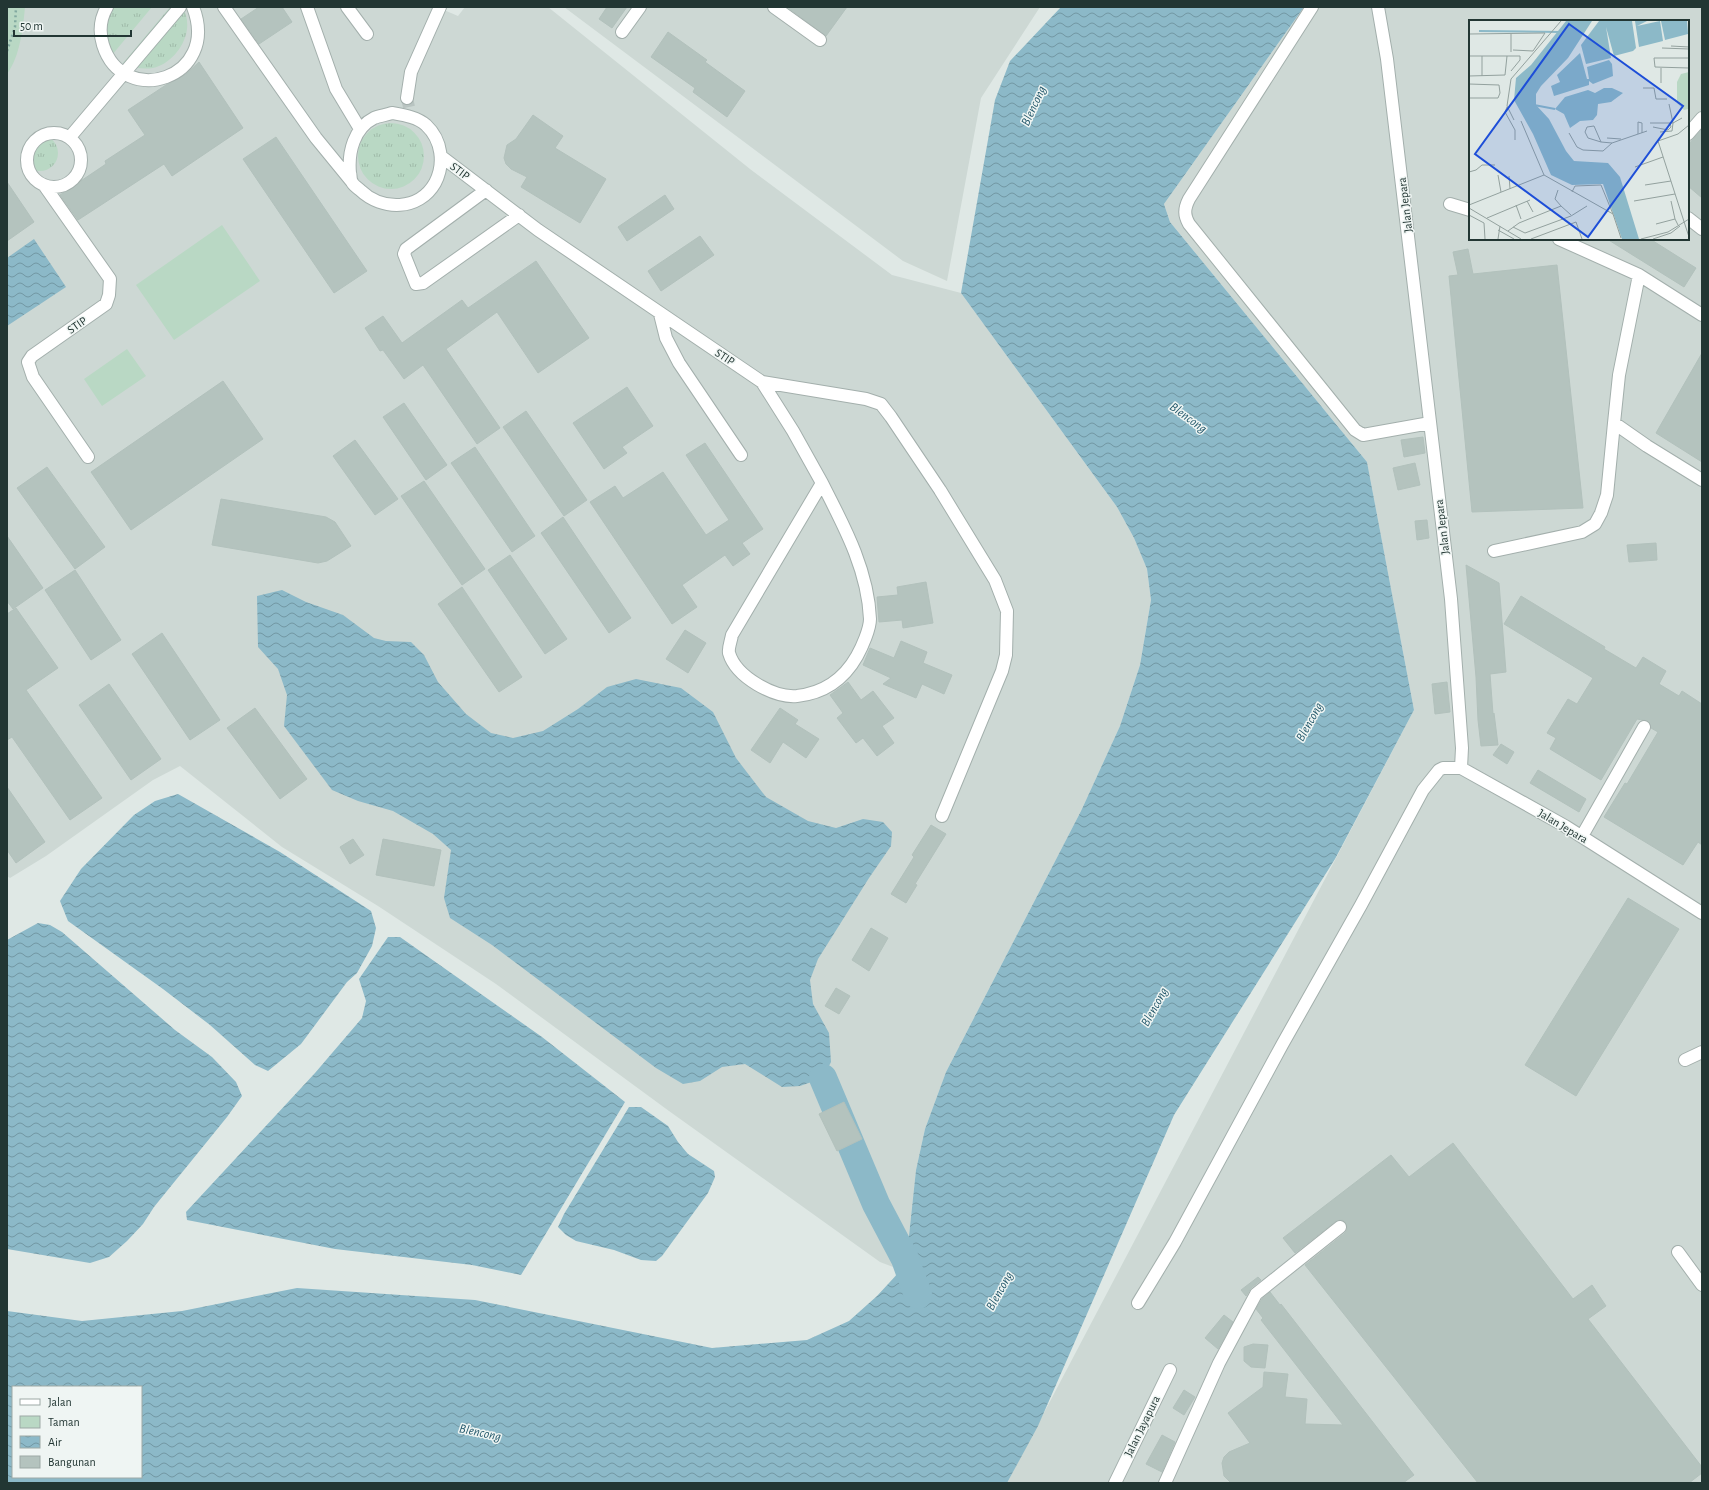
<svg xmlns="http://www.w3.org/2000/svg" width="1709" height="1490" font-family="'Alegreya Sans',sans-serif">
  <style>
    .built { fill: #cdd8d4; fill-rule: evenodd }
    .grass { fill: url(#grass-tufts) }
    .park { fill: #b9d8c4 }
    .water { fill: url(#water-waves); fill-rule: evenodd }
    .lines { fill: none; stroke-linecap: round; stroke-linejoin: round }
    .river { stroke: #8cb9c8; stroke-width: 28 }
    .building { fill: #b4c3be; stroke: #b2c1bc }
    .minor-tunnel { stroke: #b9c4c1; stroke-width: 12; stroke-dasharray: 12 6; stroke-linecap: butt }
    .minor-casing { stroke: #a3afac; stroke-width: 14 }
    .path { stroke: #82a9a0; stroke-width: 2.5; stroke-dasharray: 2 3; stroke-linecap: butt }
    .minor { stroke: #fff; stroke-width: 12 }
    .labels { text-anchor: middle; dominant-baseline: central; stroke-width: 3; stroke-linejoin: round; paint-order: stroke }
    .street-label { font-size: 12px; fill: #223633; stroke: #eff5f3 }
    .water-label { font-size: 13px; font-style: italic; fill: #23586b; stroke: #eff5f3 }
    .inset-river { fill: none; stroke: #8cb9c8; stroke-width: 2 }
    .inset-road { fill: none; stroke: #93a19e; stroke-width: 1 }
    .view { fill: #1d4ed8; fill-opacity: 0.15; stroke: #1d4ed8; stroke-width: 2 }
    .inset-edge { fill: none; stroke: #223633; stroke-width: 2 }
  </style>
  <defs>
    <pattern id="grass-tufts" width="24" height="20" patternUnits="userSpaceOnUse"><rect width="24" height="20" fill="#b9d8c4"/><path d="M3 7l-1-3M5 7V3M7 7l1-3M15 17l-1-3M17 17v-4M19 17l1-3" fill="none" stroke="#9fbaa9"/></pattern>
    <pattern id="water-waves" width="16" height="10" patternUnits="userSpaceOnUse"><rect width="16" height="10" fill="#8cb9c8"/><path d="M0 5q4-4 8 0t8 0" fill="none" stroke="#7297a3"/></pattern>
  </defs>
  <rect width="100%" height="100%" fill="#dfe8e5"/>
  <path class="built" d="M7,7H437L458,16L465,7H548L750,169L892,275L961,293L1117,507L1134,538L1147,569L1151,600L1140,665L1120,726L1081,811L946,1072L925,1129L916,1170L908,1245L901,1270L880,1262L669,1111L496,984L378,906L282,847L180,766L153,780L46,856L10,878L7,876Z
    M564,7H1040L981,98L947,281L903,261Z
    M1304,7H1702V1483H1007L1414,710L1367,462L1170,222L1164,204ZM1470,21H1688V239H1470Z"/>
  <path class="grass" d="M109,7H152L112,55L105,41Z
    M170,7H182C196,28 180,57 159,66C148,71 134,68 123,63Z
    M358 156a33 33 0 1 1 66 0a33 33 0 1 1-66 0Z
    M22 153a18 18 0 1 1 36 0a18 18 0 1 1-36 0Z"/>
  <path class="park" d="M7,7H25C23,28 20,57 7,74Z
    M222,225L260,281L174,340L136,285Z
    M127,349L146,376L102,406L84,379Z"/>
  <path class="water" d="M1061,7H1304L1164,204L1170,222L1367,462L1414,710L1335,859L1174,1115L1038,1426L1007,1483H7V1311L82,1321L182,1311L297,1288L475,1300L712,1348L807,1340L849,1321L877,1296L901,1270L908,1245L916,1170L925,1129L946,1072L1081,811L1120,726L1140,665L1151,600L1147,569L1134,538L1117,507L961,293L995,100L1010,61ZM13,1387H141V1477H13Z
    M34,239L66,287L7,326V258Z
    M282,590L306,602L343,615L374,638L386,641L411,642L424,655L438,682L466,714L491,733L513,738L543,731L578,709L607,687L636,679L681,688L713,712L736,758L766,797L808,821L836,828L863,819L883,822L892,832L891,846L869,878L818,959L810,980L813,1004L829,1033L831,1062L823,1078L800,1086L782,1087L745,1064L722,1067L700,1081L683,1084L656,1068L492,945L450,918L444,898L451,850L433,834L393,811L358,801L332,790L284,726L287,695L278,669L258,647L257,596Z
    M178,794L280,852L371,911L376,928L372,946L357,973L347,982L301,1044L268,1071L255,1065L210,1025L163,989L68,921L60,901L81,869L134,815L155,801Z
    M38,923L50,925L62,932L175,1030L212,1057L236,1082L242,1096L227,1117L154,1207L143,1224L127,1241L109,1257L90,1263L7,1249V940Z
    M388,937H400L542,1037L625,1102L521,1275L472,1265L335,1249L187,1220L186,1212L315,1073L362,1018L366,1001L359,979Z
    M629,1107H641L668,1126L678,1142L688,1154L714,1171L715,1177L708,1193L662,1256L656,1261L641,1260L614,1250L576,1241L566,1235L558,1227L564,1214Z"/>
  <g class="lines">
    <path class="river" d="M823,1078L876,1204L905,1259L918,1295"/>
  </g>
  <path class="building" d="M259,7H282L292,22L259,44L241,19Z
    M607,7H627L612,28L599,19Z
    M787,7H847L826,36Z
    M668,32L707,60L705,62L745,91L727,117L693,92L695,88L651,57Z
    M199,62L243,128L172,176L164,164L78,220L60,195L106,164L105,161L145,135L128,110L166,85L186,74Z
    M533,115L563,136L555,148L606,179L580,223L521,187L527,177L511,169L506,164L504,158L507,145L516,139Z
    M1702,129V198L1688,186V145Z
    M276,137L367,271L334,293L243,159Z
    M7,182L34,222L7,241Z
    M665,195L674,209L627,241L618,227Z
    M700,236L714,255L661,291L648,271Z
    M1607,239H1650L1696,268L1684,287Z
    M1468,249L1473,274L1557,265L1583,508L1472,512L1449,276L1458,275L1453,252Z
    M536,261L589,338L538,373L497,312L446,349L500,428L477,444L423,365L404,379L383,350L380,351L365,328L383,316L402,343L462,300L468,308Z
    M1702,353V462L1656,433Z
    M223,381L263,439L131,530L91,472Z
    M627,387L653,426L622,447L627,453L604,469L573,423Z
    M404,403L447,465L426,480L383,417Z
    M526,411L587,500L564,516L503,427Z
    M1423,437L1425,453L1404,457L1401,440Z
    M355,440L398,499L375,515L333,456Z
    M705,443L763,529L742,543L750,554L733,566L725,555L682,585L697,607L672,624L590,502L615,486L623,498L663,472L706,535L729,520L686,455Z
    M475,447L535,536L512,552L451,463Z
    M1415,463L1420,485L1398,490L1393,468Z
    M47,467L105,547L75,569L17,488Z
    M424,481L485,569L462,585L401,496Z
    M221,499L326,517L335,522L351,546L327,561L318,563L212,545Z
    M563,517L631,618L609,633L541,533Z
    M1427,520L1429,538L1417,540L1415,521Z
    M7,536L43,588L13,609L7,601Z
    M1656,543L1657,560L1629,562L1627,545Z
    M510,555L567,639L545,654L488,570Z
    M1466,565L1499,583L1506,672L1490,674L1493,714L1494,713L1498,745L1481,746L1478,720L1476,677Z
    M75,570L121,640L91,660L45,590Z
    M926,582L933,623L903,628L902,620L879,622L877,597L898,595L897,587Z
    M462,587L522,677L499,692L438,604Z
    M1521,596L1605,647L1604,649L1636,668L1643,657L1666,671L1659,684L1679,696L1682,691L1702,704V845L1698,842L1683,865L1604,817L1625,783L1627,784L1658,732L1651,728L1648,721L1637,719L1601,780L1550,749L1556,738L1547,733L1568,699L1577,704L1593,678L1504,624Z
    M16,608L58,668L26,690L102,798L70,820L12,737L7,740V614Z
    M685,630L706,643L688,673L666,659Z
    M162,633L220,720L190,740L132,654Z
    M901,641L927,652L923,663L952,675L944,694L922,684L916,698L883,684L891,678L863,665L870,648L894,658Z
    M848,682L861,700L873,691L894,718L882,726L894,743L877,756L863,738L856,743L837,718L843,713L830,695Z
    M1447,682L1450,712L1435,714L1432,684Z
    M109,684L161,759L131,780L79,705Z
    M255,708L307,779L280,799L227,728Z
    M780,708L798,720L795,724L819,739L806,758L783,742L770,763L751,750Z
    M1501,744L1514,752L1507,764L1493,755Z
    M1538,770L1586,799L1579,812L1530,783Z
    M7,787L45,842L16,863L7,850Z
    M931,825L946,834L915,884L917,885L906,903L891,894L914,857L912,855Z
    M353,839L364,855L350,864L340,847Z
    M383,839L441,850L434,886L376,875Z
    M1628,898L1679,929L1576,1096L1525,1065Z
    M871,928L888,938L869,971L852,960Z
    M836,988L850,996L839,1014L825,1006Z
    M844,1102L862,1139L837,1151L819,1114Z
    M1453,1143L1573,1299L1592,1285L1606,1306L1588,1319L1702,1467V1473L1689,1483H1478L1305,1265L1345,1233L1347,1229L1346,1223L1342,1220L1336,1221L1295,1253L1283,1238L1391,1155L1409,1177Z
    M1258,1277L1261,1280L1251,1288L1246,1296L1241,1290Z
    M1270,1292L1280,1305L1281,1304L1414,1475L1403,1483H1231L1224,1476L1222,1463L1224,1457L1229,1452L1250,1443L1228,1413L1263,1387L1264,1372L1288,1374L1285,1397L1307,1399L1305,1424L1343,1425L1261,1320L1263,1318L1256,1309L1262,1299Z
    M1224,1315L1233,1322L1218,1349L1205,1338Z
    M1253,1344L1268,1345L1265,1368L1251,1367L1244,1361V1347Z
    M1184,1390L1195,1397L1184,1415L1173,1408Z
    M1162,1435L1175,1442L1162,1472L1146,1464Z"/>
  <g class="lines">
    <path class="minor-tunnel" d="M407,98L409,107"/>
    <g class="minor-casing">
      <path id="minor" d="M107,7C100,19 99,32 103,45C123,109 221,79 193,7
        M224,7L316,138L352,182
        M307,7L336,89L360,129
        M347,7L367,34
        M774,7L820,40
        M1312,7L1189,199C1184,209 1184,215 1189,224L1355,430L1363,435L1430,423
        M1378,7L1387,59L1451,599L1462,748L1461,768L1565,826L1702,913
        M622,32L640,7
        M407,98L411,72L440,7
        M392,113C403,115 417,117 426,125C442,140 445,164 435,183C419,211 382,211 360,190C358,188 353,185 352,182C350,179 351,175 350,173C348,152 354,128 374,118C379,116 386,115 392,113Z
        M27 160a27 27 0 1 1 54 0a27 27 0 1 1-54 0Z
        M1688,134L1702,118
        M70,137L180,7
        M442,157L538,230L762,382L793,431L822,483L732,635C731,641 728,648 729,653C736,677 774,698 797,696C824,693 844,679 857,656C862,647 870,629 870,619C868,570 844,526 822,483
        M44,185L110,279L109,295L106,304L32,356L28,362L33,377L88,457
        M486,190L406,249L404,254L416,284L423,283L519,215
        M1450,204L1470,210
        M1688,218L1702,229
        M1559,239L1639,275L1702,315
        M1639,275L1619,375L1614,423L1647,446L1702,480
        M660,314L666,338L679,363L741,455
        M762,382L866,399L881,404L891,417L940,490L995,580L1007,611L1006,655L1002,671L942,816
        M1494,551L1582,532L1595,524L1601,513L1607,495L1614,423
        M1582,836L1644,727
        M1685,1060L1702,1052
        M1678,1252L1702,1285
        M1138,1303L1175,1242L1282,1045L1361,905L1423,790L1439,770L1443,768H1461
        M1115,1483L1170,1370
        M1165,1483L1219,1363L1256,1294L1340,1227"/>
    </g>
    <path class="path" d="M7,51L15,27L16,7"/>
    <use href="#minor" class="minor"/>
  </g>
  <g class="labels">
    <g class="street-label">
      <text transform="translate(460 171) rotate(37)">STIP</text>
      <text transform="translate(1405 205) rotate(-97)">Jalan Jepara</text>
      <text transform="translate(77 325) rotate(-35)">STIP</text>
      <text transform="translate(725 357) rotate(33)">STIP</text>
      <text transform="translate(1442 527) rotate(-97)">Jalan Jepara</text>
      <text transform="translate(1563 826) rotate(31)">Jalan Jepara</text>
      <text transform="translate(1142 1426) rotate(-64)">Jalan Jayapura</text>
    </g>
    <g class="water-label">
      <text transform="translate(1034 106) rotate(-65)">Blencong</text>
      <text transform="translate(1188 418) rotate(36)">Blencong</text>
      <text transform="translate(1310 722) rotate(-61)">Blencong</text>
      <text transform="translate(1155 1007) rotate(-61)">Blencong</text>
      <text transform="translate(1000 1291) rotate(-61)">Blencong</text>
      <text transform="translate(480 1433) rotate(12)">Blencong</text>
    </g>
  </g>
  <g transform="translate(1469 20)">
    <rect width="220" height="220" fill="#dfe8e5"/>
    <path d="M220,52V89L215,90L208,83V62L212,54Z" fill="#b9d8c4"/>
    <path d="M97,1H123L99,38L72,66L67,74V85L80,99L97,131L105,141L139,143L151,157L170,219H153L134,164L103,165L82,155L64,114L45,80L47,58L62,45ZM130,1H163L167,28L164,31L145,36L137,7L142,38L117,44L112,25ZM166,1H178L168,6L191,1L194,21L170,27ZM192,1H218L219,14L196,20ZM111,33L118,59H120L118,47L140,40L143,44L144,56L124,64L120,61V65L85,76L82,66L91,62L88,55ZM135,68H143L154,73L142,82L129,84L128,95L124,100L111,101L101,108L95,94L86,89L96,77L119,70L126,73Z" fill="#8cb9c8"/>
    <path class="inset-river" d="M10,11L91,12M65,85L86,89"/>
    <path class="inset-road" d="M0,14L76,13L64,31L44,30M42,14V32M202,26L220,27M193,28L220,29M0,36H51V40L42,51M220,38H185L186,47L220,48M0,56L36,55L38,36M13,56V36M192,63V48M0,64L30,65L31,73L29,78H0M174,68H185L187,79H198M38,87L36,92L46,110V120M45,100L38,86L42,59L92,1M52,101L75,155M181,103H204L200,84M220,105L209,114L189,121L220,217M184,107L199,110L202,107L201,103M191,112L203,111L204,103L213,98M100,113L108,127L114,130L134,131L143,123M169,114V102L173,103V113M138,118L152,119M132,122L119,118L116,112L118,107L125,106L132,122L143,123L178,111M166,147L194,137M0,152L7,150L13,145H26M29,155L32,172M40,156L41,169M176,165L202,161M89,170L86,179L92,186M103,172L106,166L132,165L144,194M58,181L64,192M165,181L206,174M202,181L206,199M0,185L75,155L144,194L152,218M47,185L52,199M0,188L52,219M0,195L15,203L16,219M18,198L61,180M187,204L206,199L209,205M44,207L56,213L102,196L118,186M29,210L45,219M39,211L50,203L92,186L102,195M29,219L31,206M62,219L107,202L113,219M172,219L199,212L220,199M184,219L202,213L211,206"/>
    <path class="view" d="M100,4L214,86L119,217L6,134Z"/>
    <rect width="220" height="220" class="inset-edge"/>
  </g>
  <rect width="1709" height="1490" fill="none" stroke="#223633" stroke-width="16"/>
  <rect x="12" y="1386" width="130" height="92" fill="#eff5f3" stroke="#9da9a6"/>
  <rect x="20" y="1399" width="20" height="6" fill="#ffffff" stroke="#9da9a6"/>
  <text x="48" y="1406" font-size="12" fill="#223633">Jalan</text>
  <rect x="20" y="1416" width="20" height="12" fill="#b9d8c4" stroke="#9da9a6"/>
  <text x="48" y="1426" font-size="12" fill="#223633">Taman</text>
  <rect x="20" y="1436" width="20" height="12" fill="url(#water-waves)" stroke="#9da9a6"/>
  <text x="48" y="1446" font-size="12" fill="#223633">Air</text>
  <rect x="20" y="1456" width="20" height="12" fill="#b4c3be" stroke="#9da9a6"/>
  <text x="48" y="1466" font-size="12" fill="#223633">Bangunan</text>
  <path d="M14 30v6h117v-6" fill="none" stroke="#223633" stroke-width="2"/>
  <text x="20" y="30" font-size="12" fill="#223633" stroke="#eff5f3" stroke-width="3" paint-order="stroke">50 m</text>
</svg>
